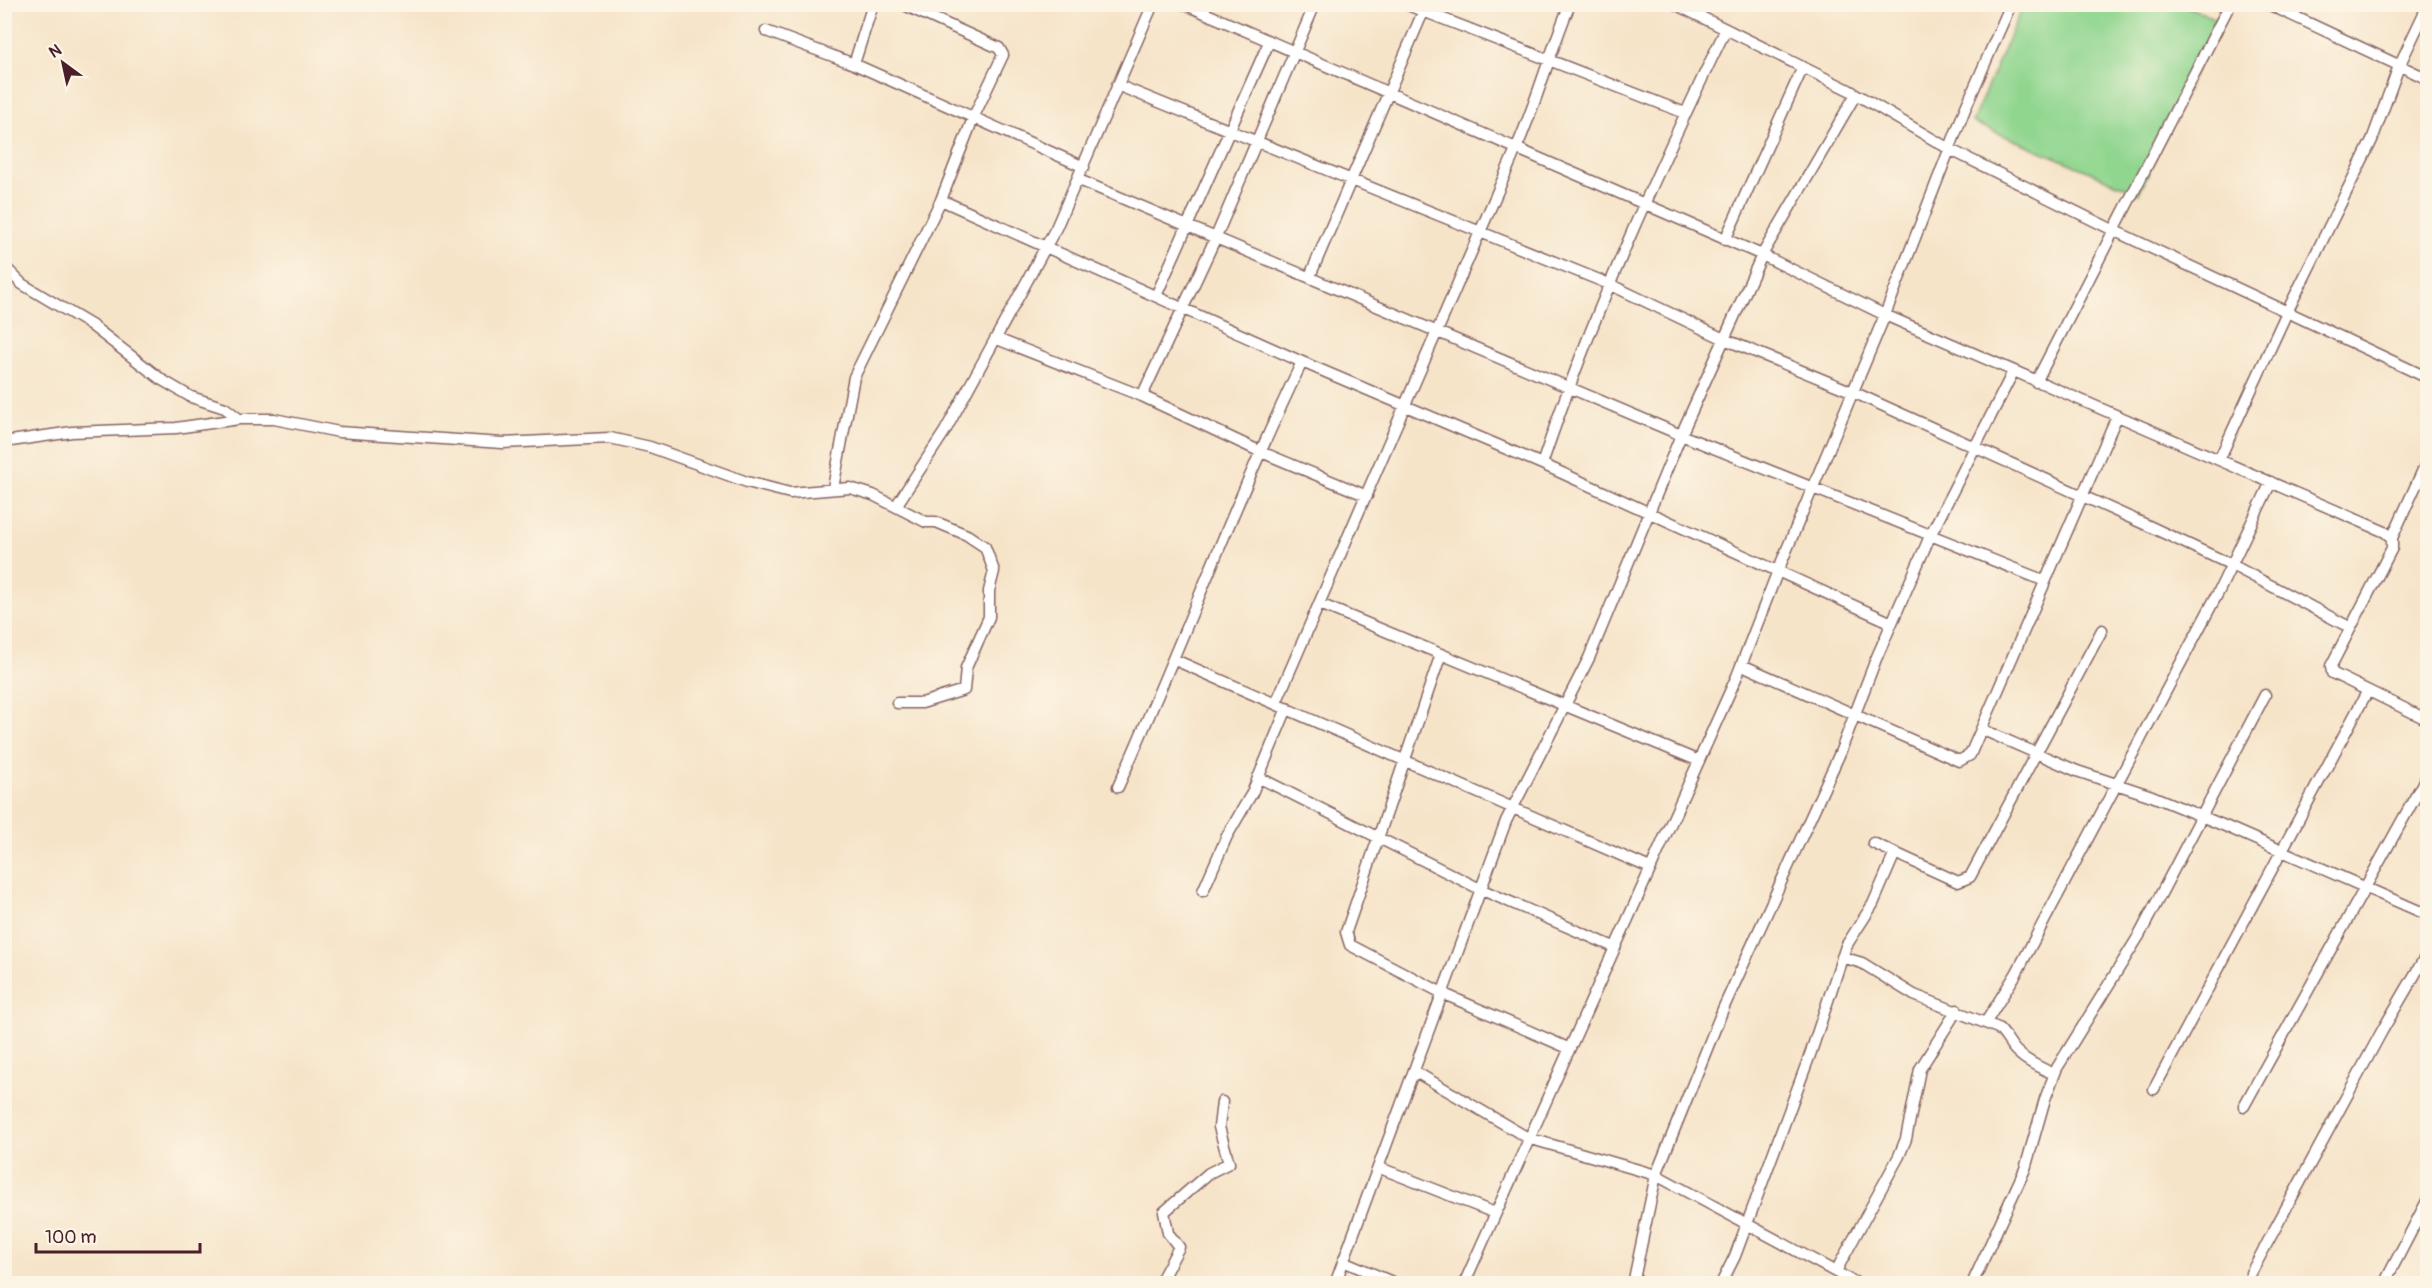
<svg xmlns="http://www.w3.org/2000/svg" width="2432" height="1288" font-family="Pangolin,sans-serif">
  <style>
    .grass { fill: #90d68f; stroke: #6d7a5d; stroke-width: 1.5 }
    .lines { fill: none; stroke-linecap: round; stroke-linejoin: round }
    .minor-casing { stroke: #866462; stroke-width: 13 }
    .minor { stroke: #fff; stroke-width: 10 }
  </style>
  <rect width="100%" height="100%" fill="#fcf5e5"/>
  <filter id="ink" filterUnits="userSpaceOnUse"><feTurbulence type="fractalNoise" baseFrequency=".0167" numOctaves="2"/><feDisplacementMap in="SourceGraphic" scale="12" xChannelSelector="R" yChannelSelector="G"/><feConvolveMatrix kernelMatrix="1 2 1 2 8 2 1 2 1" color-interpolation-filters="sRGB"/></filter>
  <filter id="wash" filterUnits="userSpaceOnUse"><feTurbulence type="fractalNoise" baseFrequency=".008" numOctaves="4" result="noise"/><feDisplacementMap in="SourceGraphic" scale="24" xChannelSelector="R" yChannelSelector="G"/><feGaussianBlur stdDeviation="1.35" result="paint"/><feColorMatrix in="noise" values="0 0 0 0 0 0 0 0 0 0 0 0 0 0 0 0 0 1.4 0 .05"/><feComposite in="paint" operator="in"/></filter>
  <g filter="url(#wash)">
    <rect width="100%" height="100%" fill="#f6e4c9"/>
    <path class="grass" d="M2023,5H2183L2219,20L2139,193L1972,122Z"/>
  </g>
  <g filter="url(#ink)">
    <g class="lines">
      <g class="minor-casing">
        <path id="minor" d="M1184,4L1762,255L1885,315L2385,532L2392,538V548L2331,666L2332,673L2428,720
          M1405,4L1685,113
          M1675,4L1849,90L1951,150L2115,231L2428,378
          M2268,4L2428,79
          M766,31L854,64L1084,167
          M854,64L873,4
          M1117,85L1609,284L1724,339L1853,392L2151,527L2232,565L2351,628
          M1079,180L1681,435L2045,581
          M941,200L1302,362L1542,464L1892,623
          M1725,240L1803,67
          M4,266L22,284L91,325L162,380L191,397L225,408L239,419
          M1310,276L1426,5
          M1156,296L1269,42
          M997,339L1142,396L1259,451L1367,496
          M2036,382L2230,4
          M1142,396L1216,237L1315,4
          M4,442L72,432L176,428L239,419H274L339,432L502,443L610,438L650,447L747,482L790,493L850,488L873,495L926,522H936L967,535L985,547L994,571L989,591V617L966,668L964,690L922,703H897
          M2219,460L2287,312L2372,140L2399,66L2428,5
          M1542,464C1592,315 1657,171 1726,29
          M833,488L854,377L941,200L974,116L1003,55L999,48L902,4
          M896,506L945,431L1056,228L1153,4
          M2392,538L2428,459
          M1320,604L1699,761
          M1441,654L1346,932L1350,945L1444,994L1568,1048
          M1175,660L1650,868
          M1742,665L1959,761L1970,755L2117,416
          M1276,703C1357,519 1435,333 1516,149C1537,101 1550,52 1570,4
          M1981,729L2077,771L2152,796L2225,826L2428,915
          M1258,777L1480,889L1614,947
          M1118,787C1181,646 1235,501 1302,362
          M1873,843L1958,882L1970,877L2102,630
          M1203,891L1227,836L1252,793L1287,708
          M1842,957L1862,963L1914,995L1998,1028C2006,1035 2009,1044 2016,1051C2027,1062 2041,1068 2054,1074
          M1986,1022L2016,974L2219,591L2271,482
          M1414,1071L1528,1138L1656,1175L1858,1284
          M2154,1089L2367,692
          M2244,1106L2428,774
          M1380,1168L1495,1213
          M1343,1261L1397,1284
          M1836,1271L1899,1156L1906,1139L1920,1069L1957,1010
          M2251,1273L2382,1031L2428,952
          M1159,1284L1179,1247L1168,1233L1164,1212L1209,1173L1229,1163L1219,1127L1222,1102
          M1335,1284L1506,821L1589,658L1681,435L1762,255L1856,94
          M1464,1284L1737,676L1777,573L1885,315L1965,109L2011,4
          M1633,1284L1656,1175L1723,1009L1840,753L1876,659L1931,534L2013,372
          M1721,1284L1735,1256L1811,1052L1846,946L1873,904L1895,853
          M1972,1284L2025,1169L2045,1099L2057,1068L2140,934L2265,695
          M2384,1284L2428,1199"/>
      </g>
      <use href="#minor" class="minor"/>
    </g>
  </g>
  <rect width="2432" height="1288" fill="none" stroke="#fcf5e5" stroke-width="24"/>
  <g transform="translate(63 63) rotate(327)" stroke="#fcf5e5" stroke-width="4.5" paint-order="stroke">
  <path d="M0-4.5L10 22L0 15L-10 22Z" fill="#4a1f2b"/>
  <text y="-9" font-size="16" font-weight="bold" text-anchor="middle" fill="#4a1f2b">N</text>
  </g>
  <path d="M36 1243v9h164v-9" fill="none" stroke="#4a1f2b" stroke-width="3"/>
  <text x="45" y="1243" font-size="18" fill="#4a1f2b" stroke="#fcf5e5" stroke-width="4.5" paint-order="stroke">100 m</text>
</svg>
